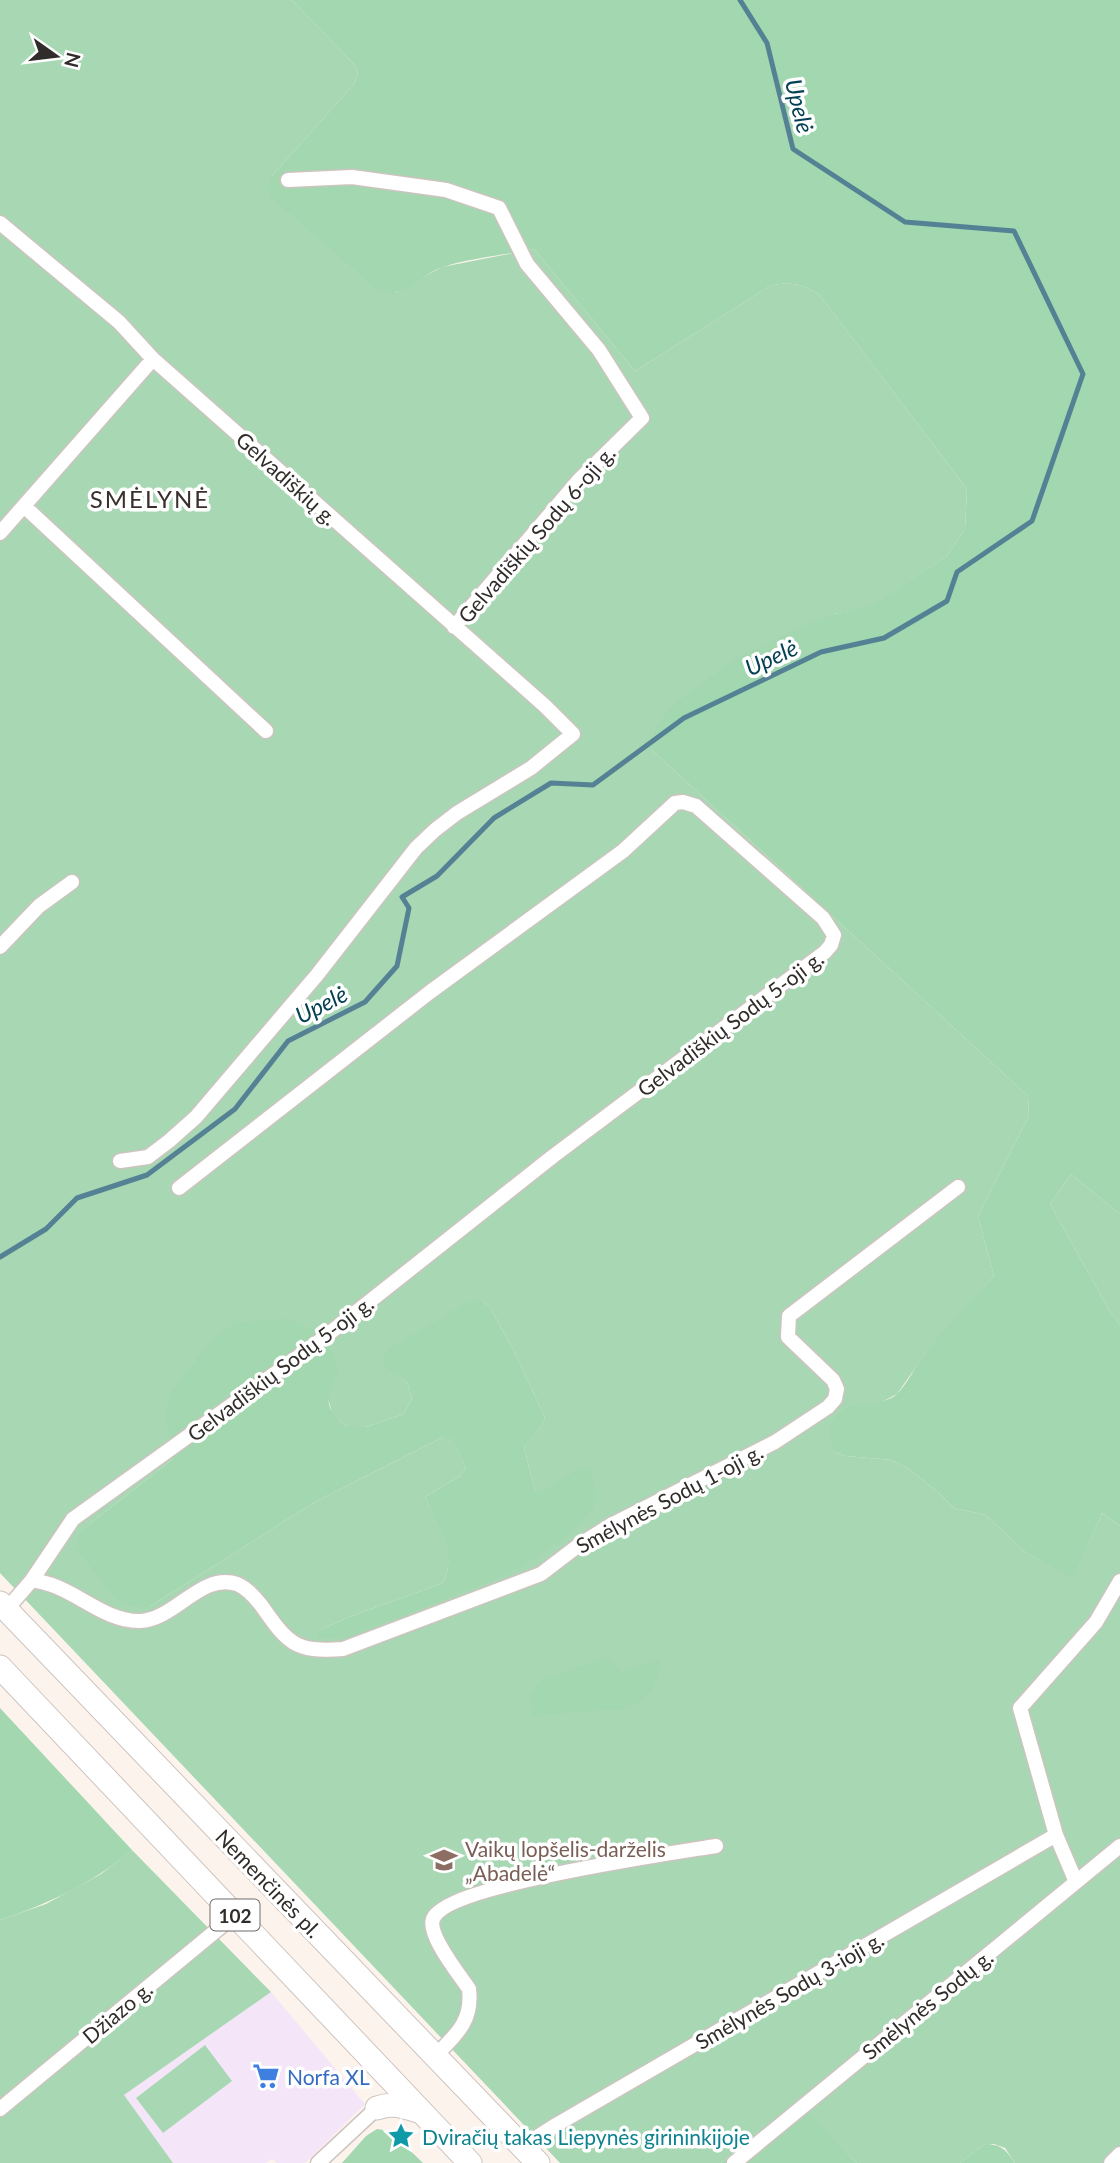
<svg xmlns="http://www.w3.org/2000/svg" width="1120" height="2163" font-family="Lato,sans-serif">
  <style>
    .commercial { fill: #f5e5f8 }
    .green { fill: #a8d7b3; fill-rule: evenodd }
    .forest { fill: #a2d7af }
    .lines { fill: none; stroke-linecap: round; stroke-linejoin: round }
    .stream { stroke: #558194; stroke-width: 5 }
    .street-casing { stroke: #cdc4bf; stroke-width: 17 }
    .primary-casing { stroke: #cdc4bf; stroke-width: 25 }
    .street { stroke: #fff; stroke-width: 14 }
    .primary { stroke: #fff; stroke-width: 23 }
    .labels { text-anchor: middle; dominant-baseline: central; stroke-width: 7; stroke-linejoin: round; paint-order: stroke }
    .shield { fill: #fff; stroke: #6e6b6a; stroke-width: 2 }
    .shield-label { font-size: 19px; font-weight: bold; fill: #302c2a }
    .street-label { font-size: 21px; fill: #302c2a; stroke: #fff }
    .education-label { font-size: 21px; fill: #785e54; stroke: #fff; text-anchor: start }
    .shop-label { font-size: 21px; fill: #366cbe; stroke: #fff; text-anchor: start }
    .culture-label { font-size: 21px; fill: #0d838f; stroke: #fff; text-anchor: start }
    .water-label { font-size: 23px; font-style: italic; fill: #054154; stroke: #fff }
    .quarter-label { font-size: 24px; letter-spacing: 2px; fill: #38302c; stroke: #fff }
  </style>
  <rect width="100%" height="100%" fill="#fdf3ed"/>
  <path class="commercial" d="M271,1992L365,2104L305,2163H277L272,2159L266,2163H173L124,2095Z"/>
  <path class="green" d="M0,0H292L354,64L358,73L355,83L272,176L396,292L442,267L534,249L635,371L770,286C789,281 801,284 819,294L967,489L965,529L947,556L872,607L834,614L652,750L1028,1096L1029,1116L978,1216L994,1276L925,1354L897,1394L882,1402L855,1407L834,1452L846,1456L892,1460L909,1469L939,1493L954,1508L986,1515L1025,1552L1073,1577L1102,1513L1120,1526V2163H1015L1005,2148L994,2144H985L960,2163H857L797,2101L721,2163H560L0,1573ZM470,1301H482L489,1306L514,1351L545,1418C541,1431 528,1436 524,1448L535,1490L542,1493L517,1570L318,1631L349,1617L443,1583C458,1554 438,1524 425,1497L460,1476L466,1468L451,1437H443L313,1503L149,1607L80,1534L92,1522L173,1459L327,1396L333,1415L347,1427H366L404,1414L412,1398L407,1382L388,1369Z
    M1071,1174L1120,1214V1325L1109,1310L1050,1204Z
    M132,1850L271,1992L124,2095L173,2163H0V1920L46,1904L101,1874Z
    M205,2045L232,2081L163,2133L136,2098Z"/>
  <path class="forest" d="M292,0H1120V1214L1071,1174L1050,1204L1109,1310L1120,1325V1526L1102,1513L1073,1578L1025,1552L986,1515L954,1508L939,1493L909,1469L892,1460L846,1456L834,1452C829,1439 827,1421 840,1412C856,1400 881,1408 897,1394C908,1383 915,1366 925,1354C946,1327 971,1302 994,1276L978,1216L1029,1116L1028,1096L652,750L655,728L674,704L737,658L788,633L834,614L872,606L947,556L965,529L967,489L819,294C801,284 789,281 770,286L635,371L534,249C506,255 470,258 443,267C422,274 403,299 379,291L271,197L268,188L272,176L355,83L358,73L354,64Z
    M470,1301H482L489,1306L514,1351L545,1418C541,1431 529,1436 524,1448L535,1490L542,1492L581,1467L590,1471L597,1496L593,1508L571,1533L517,1570L345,1639L318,1637V1631L349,1617L443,1583C458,1554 437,1524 425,1497L460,1476L466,1468L451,1438L443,1437L313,1503L149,1607L132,1606L117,1600L76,1548L80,1533L92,1522L173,1459L165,1414L171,1393L214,1337L238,1322L287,1319L305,1326L313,1330L332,1351L338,1371C326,1399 322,1406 347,1427H366L404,1414L412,1398L407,1382L387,1369L382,1360L386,1351Z
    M660,1658L659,1673L652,1689L642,1700L625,1709L533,1715L530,1695L534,1688L542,1681L600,1659L612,1660L620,1673Z
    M0,1708L132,1850C91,1884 50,1903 0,1920Z
    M797,2100L857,2163H721Z
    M377,2129L390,2131L423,2163H342L366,2136Z
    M985,2144C1001,2144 1006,2150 1015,2163H960Z"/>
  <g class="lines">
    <path class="stream" d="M0,1257L46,1229L77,1198L147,1175L235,1109L288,1041L365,1002L397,966L409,908L402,897L437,876L494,818L551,783L593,785L684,718L821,652L884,638L947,601L957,572L1032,521L1083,374L1014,231L905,222L793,149L767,43L740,0"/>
    <g class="street-casing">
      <path id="street" d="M288,180L352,177L446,190L499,208L527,264L599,350L642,418L579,480L454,627
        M0,223L119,322L153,359L545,706L573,734L531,768L457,813L435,830L416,848L317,975L196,1117L169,1141L148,1157L120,1161
        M24,506L266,731
        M0,533L153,359
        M0,947L39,906L72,882
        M32,1580C38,1581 46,1583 52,1585C81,1595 108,1622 140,1621C175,1620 201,1572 237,1584C247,1588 254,1596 261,1605C287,1642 294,1653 343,1649L541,1574L579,1545L611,1525L775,1442L828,1407L835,1399L837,1389L833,1380L788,1337L789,1316L958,1187
        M6,1610L32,1580L73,1519L312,1347L552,1157L825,952L831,945L834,935L823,918L696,806L683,802L675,803L623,851L430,992L179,1188
        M1076,1882L1056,1835L1020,1708L1096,1622L1120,1581
        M435,2056C456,2035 473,2021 469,1989C459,1974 427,1935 433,1919C446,1885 674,1853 716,1846
        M0,2109L235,1915
        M526,2150L539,2136L556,2125L1056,1835
        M318,2163L377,2108
        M734,2163L1120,1846
        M1111,2163L1120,2154"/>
    </g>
    <g class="primary-casing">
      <path id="primary" d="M0,1603L538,2163
        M0,1667L470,2163
        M377,2108C393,2102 405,2107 421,2112"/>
    </g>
    <use href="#street" class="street"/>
    <use href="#primary" class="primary"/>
  </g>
  <defs>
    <g id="school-bare" transform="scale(2.1)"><path d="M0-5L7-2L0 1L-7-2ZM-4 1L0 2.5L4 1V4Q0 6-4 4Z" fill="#8d6e63" stroke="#fff" stroke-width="2.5" paint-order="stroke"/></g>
    <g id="supermarket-bare" transform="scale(2.1)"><path d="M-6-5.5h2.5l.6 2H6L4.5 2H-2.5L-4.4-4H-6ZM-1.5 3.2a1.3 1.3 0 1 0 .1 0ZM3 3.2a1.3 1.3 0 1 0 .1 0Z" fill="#3f7fe0" stroke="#fff" stroke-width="2.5" paint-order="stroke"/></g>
    <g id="sight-bare" transform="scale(2.1)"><path d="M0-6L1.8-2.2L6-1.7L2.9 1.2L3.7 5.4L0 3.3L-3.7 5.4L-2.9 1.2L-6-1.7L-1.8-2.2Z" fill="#0f9aa8" stroke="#fff" stroke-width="2.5" paint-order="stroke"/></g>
  </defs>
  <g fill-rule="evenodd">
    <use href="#school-bare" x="444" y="1860"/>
    <use href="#supermarket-bare" x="266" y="2076"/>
    <use href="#sight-bare" x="401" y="2136"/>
  </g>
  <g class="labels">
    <rect class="shield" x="210.5" y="1899.5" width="49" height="31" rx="5"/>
    <g class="shield-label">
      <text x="235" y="1915">102</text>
    </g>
    <g class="street-label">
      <text transform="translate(287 478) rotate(42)">Gelvadiškių g.</text>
      <text transform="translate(536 534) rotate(-49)">Gelvadiškių Sodų 6-oji g.</text>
      <text transform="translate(730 1023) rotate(-37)">Gelvadiškių Sodų 5-oji g.</text>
      <text transform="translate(280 1368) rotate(-37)">Gelvadiškių Sodų 5-oji g.</text>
      <text transform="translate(669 1498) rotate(-28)">Smėlynės Sodų 1-oji g.</text>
      <text transform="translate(269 1883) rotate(46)">Nemenčinės pl.</text>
      <text transform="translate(789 1990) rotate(-30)">Smėlynės Sodų 3-ioji g.</text>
      <text transform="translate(927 2004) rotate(-39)">Smėlynės Sodų g.</text>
      <text transform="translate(117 2012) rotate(-40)">Džiazo g.</text>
    </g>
    <g class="education-label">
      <text x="465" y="1848">Vaikų lopšelis-darželis<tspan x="465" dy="24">„Abadelė“</tspan></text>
    </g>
    <g class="shop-label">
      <text x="287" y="2076">Norfa XL</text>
    </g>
    <g class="culture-label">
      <text x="422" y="2136">Dviračių takas Liepynės girininkijoje</text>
    </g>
    <g class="water-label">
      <text transform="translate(800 106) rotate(76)">Upelė</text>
      <text transform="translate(771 657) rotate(-25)">Upelė</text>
      <text transform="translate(321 1004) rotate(-27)">Upelė</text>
    </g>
    <g class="quarter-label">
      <text x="150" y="498">SMĖLYNĖ</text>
    </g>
  </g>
  <g transform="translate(56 56) rotate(104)" stroke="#ffffff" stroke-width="5" paint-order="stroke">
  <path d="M0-5L12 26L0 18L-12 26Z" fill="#302c2a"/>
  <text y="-10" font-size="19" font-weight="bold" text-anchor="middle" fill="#302c2a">N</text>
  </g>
</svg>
